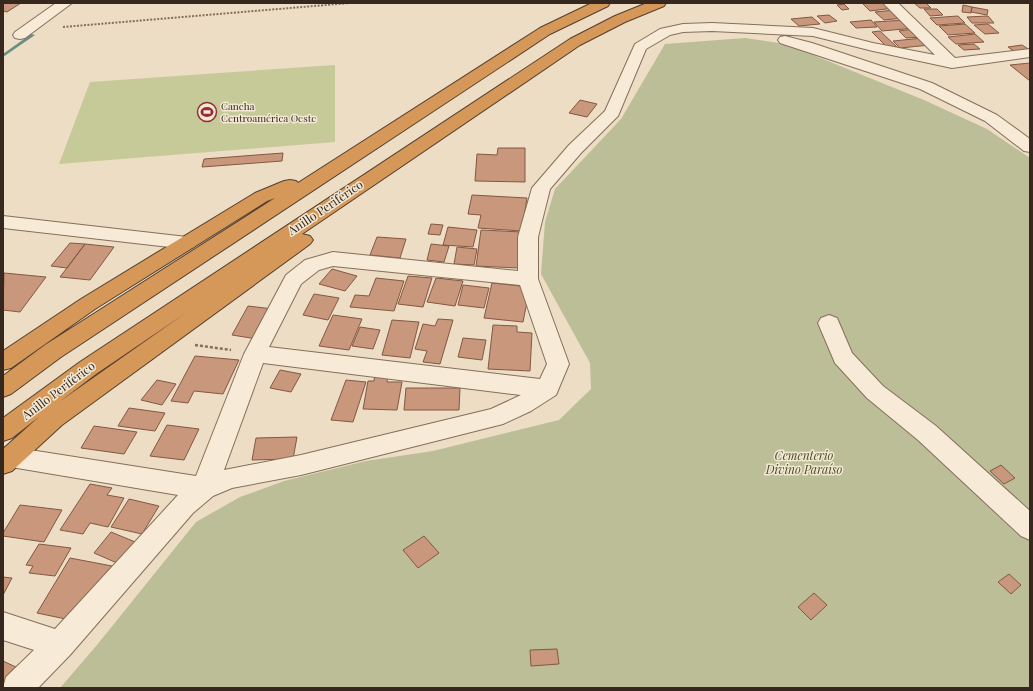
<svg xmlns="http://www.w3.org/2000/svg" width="1033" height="691" font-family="'Playfair Display',serif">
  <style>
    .green { fill: #c6c998 }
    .cemetery { fill: #bcbe97 }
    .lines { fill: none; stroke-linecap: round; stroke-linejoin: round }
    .stream { fill: #6d8c83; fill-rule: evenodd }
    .building { fill: #c8977c; stroke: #835843 }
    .minor-casing { stroke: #856f5b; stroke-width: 2 }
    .highway-casing { stroke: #533e2f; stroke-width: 2 }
    .path-far1 { stroke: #856f5b; stroke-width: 2; stroke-dasharray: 2 1.5; stroke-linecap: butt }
    .path { stroke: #856f5b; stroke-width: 2.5; stroke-dasharray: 3 2; stroke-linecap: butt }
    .minor { fill: #f7ebd7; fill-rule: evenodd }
    .highway { fill: #d69859; fill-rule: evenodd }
    .labels { text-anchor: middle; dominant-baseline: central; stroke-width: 3; stroke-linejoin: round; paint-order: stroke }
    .far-poi-label { font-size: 10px; fill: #36281f; stroke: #f3e8d3; text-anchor: start }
    .street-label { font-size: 12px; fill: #36281f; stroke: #f3e8d3 }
    .park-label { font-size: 12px; font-style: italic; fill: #495126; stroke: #f3e8d3 }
  </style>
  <rect width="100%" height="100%" fill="#ecddc4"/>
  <path class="green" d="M335,65V142L59,164L90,82Z"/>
  <path class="cemetery" d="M745,38L786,44L924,100L987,129L1030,158V688H60L97,645L196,522L240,497L284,481L366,461L433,451L559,420L591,389L590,363L541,274L545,222L555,189L621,119L665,44Z"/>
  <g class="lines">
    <path class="stream" d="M31,34L35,35L3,57V54Z"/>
  </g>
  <path class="building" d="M3,3H21L7,12L3,11Z
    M862,3H888L894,8L870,11Z
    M914,3H926L931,8H920Z
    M844,4L849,9L842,10L837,5Z
    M963,5L972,7L971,13L962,12Z
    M972,7L988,10L987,15L971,12Z
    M924,9H937L943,15L930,16Z
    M895,10L904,18L884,20L875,12Z
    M829,15L837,21L825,23L817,16Z
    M958,16L965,23L937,25L930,18Z
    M988,16L994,23H972L967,17Z
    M812,17L820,24L799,26L791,19Z
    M871,20L877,27L856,28L850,22Z
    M906,20L915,28L882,31L874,22Z
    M965,24L975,33L948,35L939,26Z
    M988,24L999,33L985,34L974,25Z
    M913,29L922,37L906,38L899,31Z
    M880,31L897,47L888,48L872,32Z
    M975,34L984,42L956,44L948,37Z
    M923,38L930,45L900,48L893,41Z
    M974,44L980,49L964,50L958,45Z
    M1022,45L1030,50L1015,52L1008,47Z
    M1030,63V81L1010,65Z
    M580,100L597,104L587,117L569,113Z
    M498,148H525V182L475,181L477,154L497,155Z
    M283,153L282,161L202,167L204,159Z
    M472,195L527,198L522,231L478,228L481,215L468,214Z
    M431,224L443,225L440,235L428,234Z
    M448,227L477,230L473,247L443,245Z
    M481,230L522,232L519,268L476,266Z
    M377,237L406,239L400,258L370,255Z
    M70,243L85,244L67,268L51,266Z
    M85,244L114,247L90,280L60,277Z
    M431,244L449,246L444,262L427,260Z
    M457,247L477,249L474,265L454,264Z
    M332,269L357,276L345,291L319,284Z
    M4,273L46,277L20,312L3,310Z
    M408,276L432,278L423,307L398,304Z
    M376,278L404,281L394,311L350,307L355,295L369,296Z
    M436,278L463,281L455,306L427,302Z
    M492,283L530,287L523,322L484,318Z
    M463,285L489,288L484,308L458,305Z
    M314,294L339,298L328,320L303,315Z
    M248,306L273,309L257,339L232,335Z
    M333,315L362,319L349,350L319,346Z
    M438,319L453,320L440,364L423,362L427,351L415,349L423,324L435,326Z
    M392,320L419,322L410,358L382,355Z
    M493,325L517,326V332L532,333L530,371L488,369Z
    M360,327L380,330L373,349L352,346Z
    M463,338L486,340L482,360L458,357Z
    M195,356L239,360L223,394L194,391L188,403L171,401Z
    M280,370L301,374L291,392L270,388Z
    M375,373H388L387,382H402L397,410L363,409L368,381H374Z
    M157,380L176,384L162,405L141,400Z
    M346,380L366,382L353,422L331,420Z
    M406,388H460L459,410H404Z
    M129,408L165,413L155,431L118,426Z
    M167,425L199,429L184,460L150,456Z
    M94,426L137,432L124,454L81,448Z
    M297,437L293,459L252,460L256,438Z
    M1001,465L1015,478L1004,484L990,471Z
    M90,484L112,488L107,495L124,498L108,527L90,523L83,534L60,530Z
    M129,499L159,506L142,534L111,527Z
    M20,505L62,510L44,542L3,536V533Z
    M111,532L140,544L124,566L94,553Z
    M424,536L439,553L418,568L403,550Z
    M39,544L71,548L55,576L29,573L33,566L26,565Z
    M70,558L112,566L80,622L37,613Z
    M1009,574L1021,585L1011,594L998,582Z
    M3,577L12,578L3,595Z
    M814,593L827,605L811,620L798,607Z
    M557,649L559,664L531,666L530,650Z
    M3,661L18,668L3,686Z"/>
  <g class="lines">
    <g class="minor-casing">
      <path id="minor" d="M56,3H72L25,38L20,39L15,38L13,35L15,32Z
        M883,3H898L955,58L1030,49V57L952,68L873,51L813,36L712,31L683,32L670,35L646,49L618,116L581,153L550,189L538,237V279L569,364L556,395L531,411L503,424L301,475L232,488L213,496L193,513L70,655L38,688H3L6,677L34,650L3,640V612L55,629L178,495L11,467L3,464V450L11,447L196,476L244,354L286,275L305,260L333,252L518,271V237L532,188L569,145L605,111L635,44L660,29L683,24L712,23L813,28L873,43L935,55ZM333,266L520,285L547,364L540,379L269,347L301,284L319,270ZM263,363L521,395L491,409L301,455L224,470Z
        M785,36L812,43L932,83L997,115L1030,139V152L1024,151L985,121L920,89L780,43L778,40L780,37Z
        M3,216L187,237L194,239L197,243L194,247L187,249L3,228Z
        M829,315L837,318L852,353L883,386L936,426L1030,511V540L1021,536L918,440L867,398L835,363L818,323L821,318Z"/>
    </g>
    <g class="highway-casing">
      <path id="highway" d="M592,3H610L608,6L550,34L61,357L11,394L3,397V376L45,345L275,198L267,201L95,309L11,368L3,370V351L81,299L255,193L284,181L290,180L296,181L298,183L540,28Z
        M647,3H666L664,6L625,22L580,45L302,234L310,236L313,240L310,244L62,425L12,471L3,474V449L40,416L12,438L3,441V418L80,362L570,39L615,16ZM187,312L59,402L96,374Z"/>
    </g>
    <path class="path-far1" d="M63,27L350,3"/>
    <path class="path" d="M195,345L231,350"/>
    <use href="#minor" class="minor"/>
    <use href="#highway" class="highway"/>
  </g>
  <defs>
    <g id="stadium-ring" transform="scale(1)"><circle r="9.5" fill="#f3e8d3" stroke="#912f35" stroke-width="1.5"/><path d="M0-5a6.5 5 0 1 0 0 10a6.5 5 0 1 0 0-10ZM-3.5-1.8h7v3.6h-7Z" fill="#912f35"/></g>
  </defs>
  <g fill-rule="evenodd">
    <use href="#stadium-ring" x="207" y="112"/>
  </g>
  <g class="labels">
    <g class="far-poi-label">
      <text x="221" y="106">Cancha<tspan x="221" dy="12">Centroamérica Oeste</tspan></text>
    </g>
    <g class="street-label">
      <text transform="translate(325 207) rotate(-34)">Anillo Periférico</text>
      <text transform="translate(58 390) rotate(-37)">Anillo Periférico</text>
    </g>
    <g class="park-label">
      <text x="804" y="455">Cementerio<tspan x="804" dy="14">Divino Paraíso</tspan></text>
    </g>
  </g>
  <rect width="1033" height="691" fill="none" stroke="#36281f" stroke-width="8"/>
</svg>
